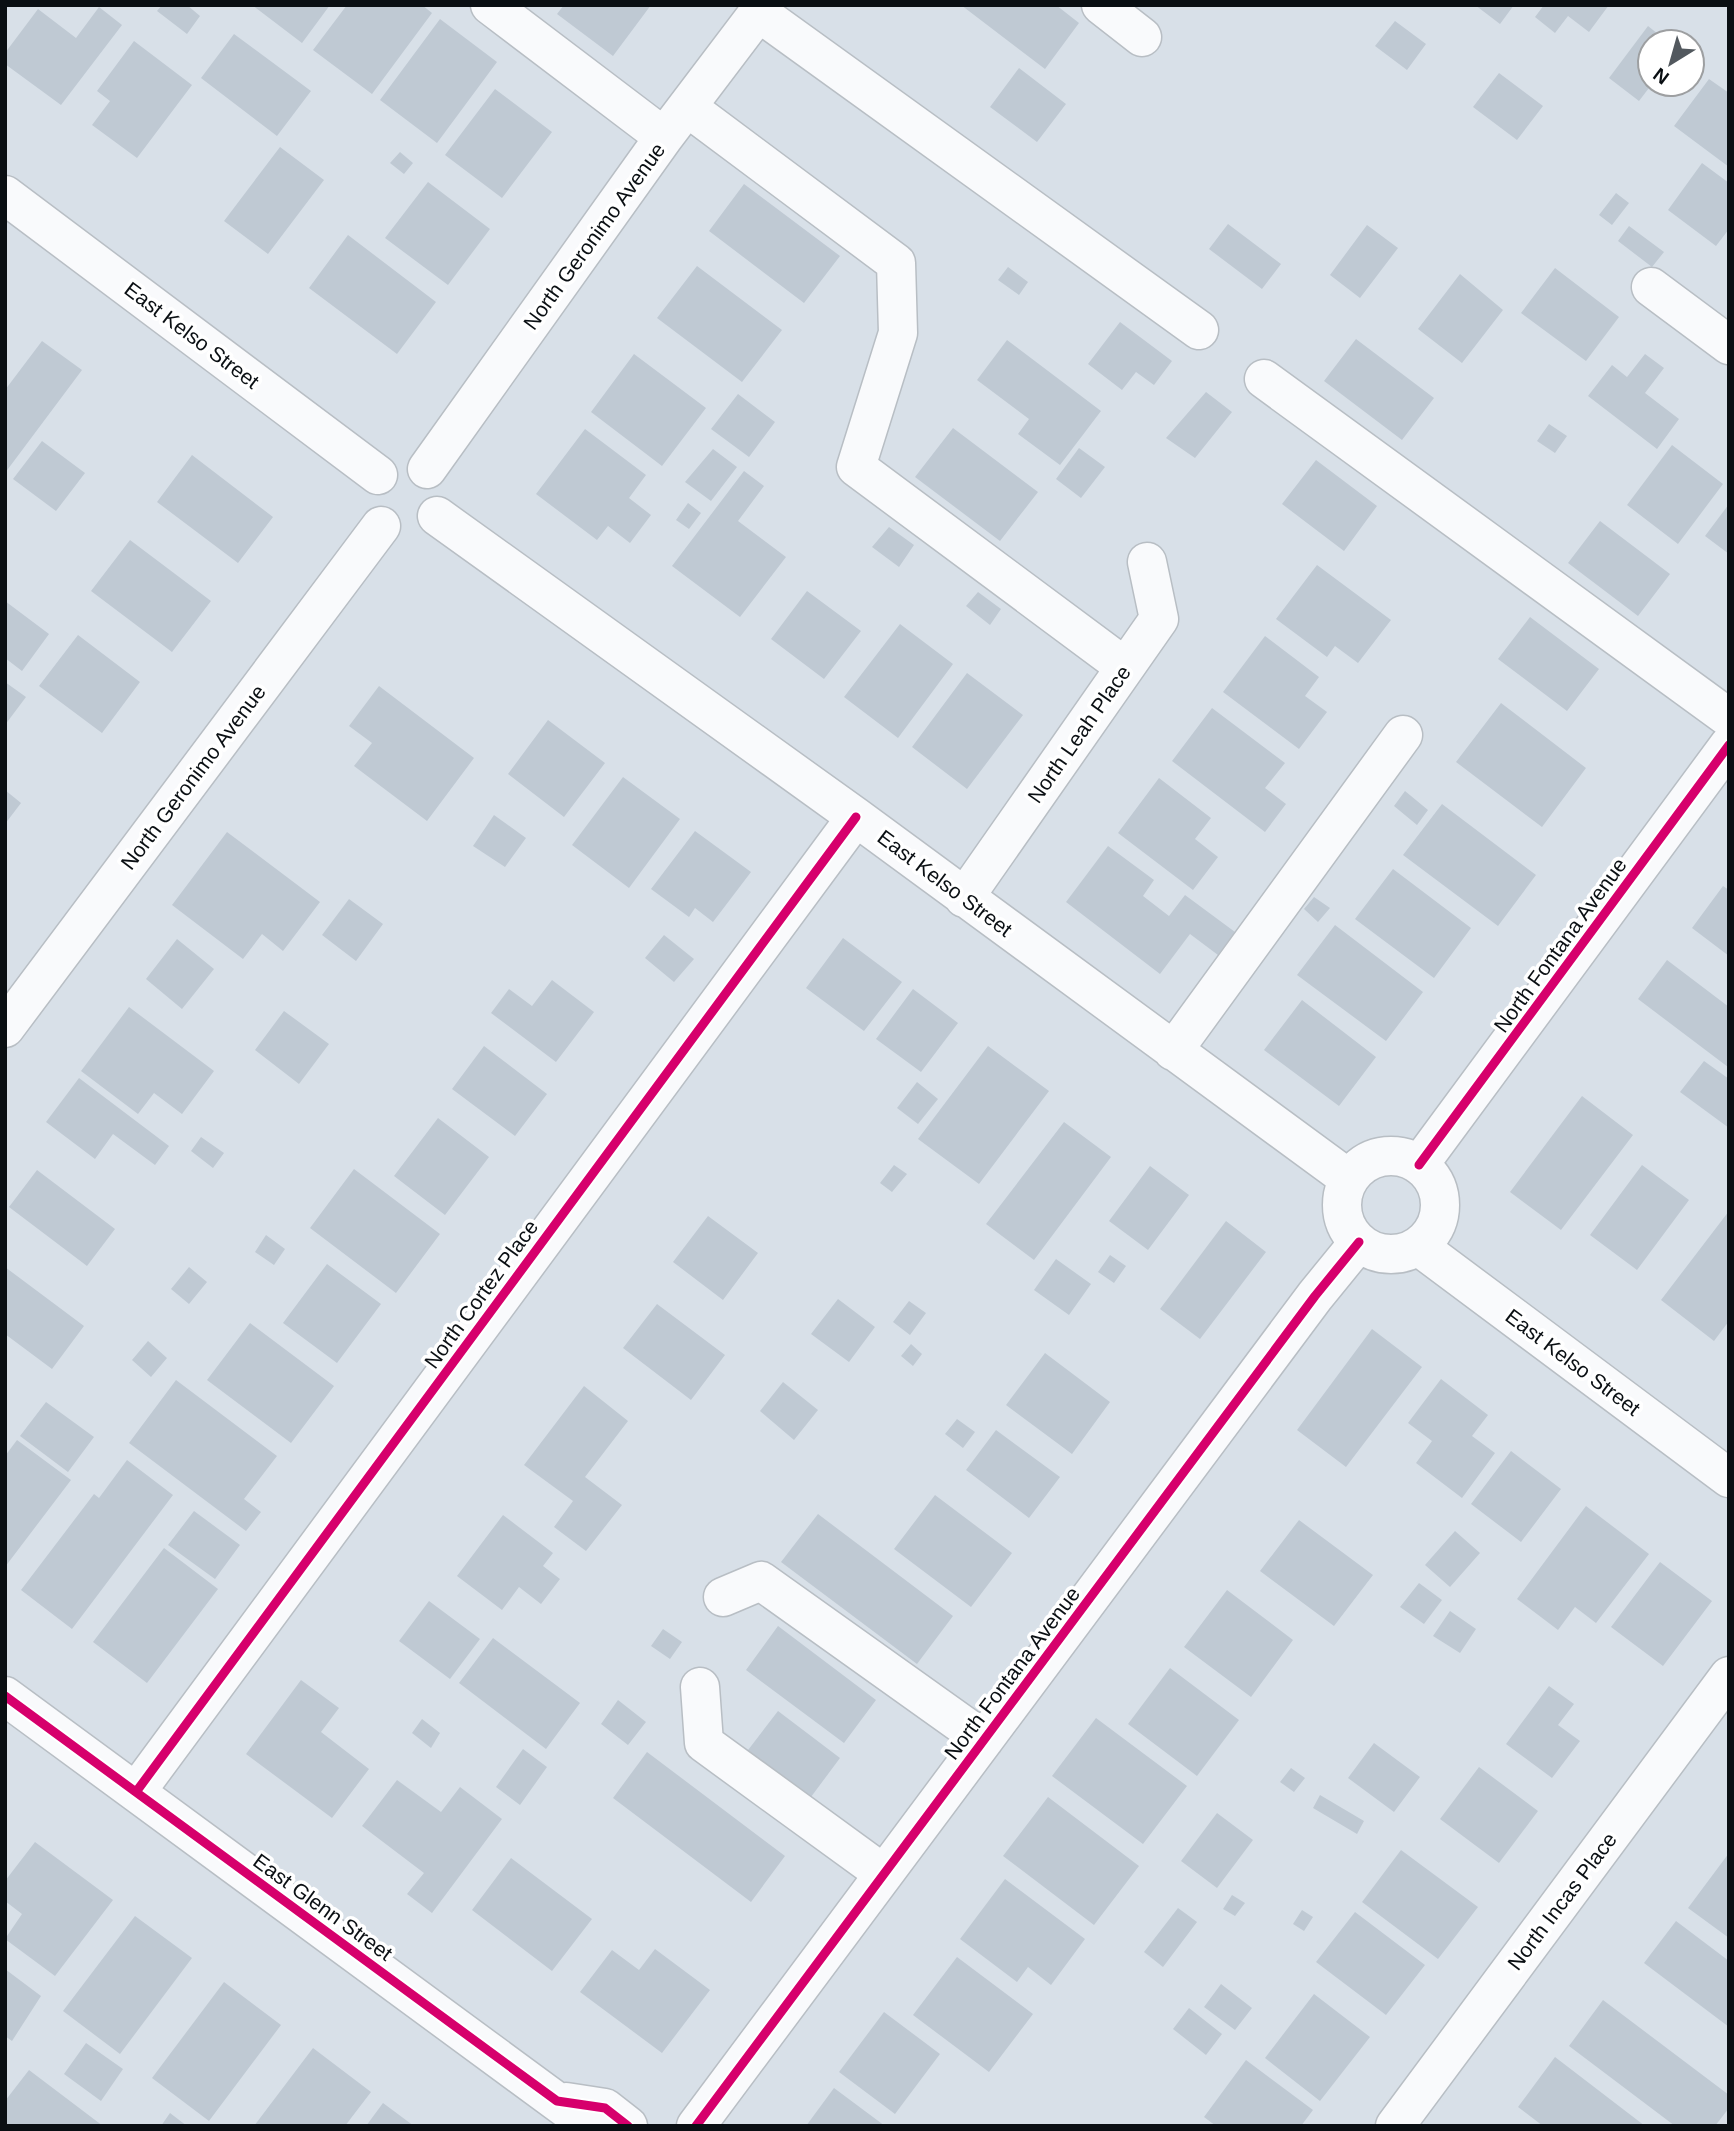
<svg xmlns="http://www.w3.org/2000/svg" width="1734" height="2131" font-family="Arial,sans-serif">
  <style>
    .building { fill: #bfc9d3 }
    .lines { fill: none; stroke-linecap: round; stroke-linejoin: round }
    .minor-casing { stroke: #b8bec4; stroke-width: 41 }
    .minor { stroke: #f9fafc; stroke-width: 38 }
    .cycleway-casing { stroke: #fff; stroke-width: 13 }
    .cycleway { stroke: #d6006c; stroke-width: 9 }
    .labels { text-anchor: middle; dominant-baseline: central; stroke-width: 7; stroke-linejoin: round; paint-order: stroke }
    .street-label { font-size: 21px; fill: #0a0f13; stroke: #fff }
  </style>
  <rect width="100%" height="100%" fill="#d8e0e8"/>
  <path class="building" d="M162,5H187L200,16L187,34L157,11Z
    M252,5H330L302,43Z
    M347,5H422L432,13L372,94L313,50Z
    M564,5H651L613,56L557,14Z
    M961,5H1056L1079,23L1045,69Z
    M1475,5H1514L1500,24Z
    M1544,5H1609L1589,32L1568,16L1555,33L1535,17Z
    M99,7L122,25L61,105L5,64V53L38,9L76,38Z
    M440,19L497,62L437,143L380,100Z
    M1395,21L1426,44L1407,70L1375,46Z
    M1648,26L1668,42H1650V84H1652L1639,101L1609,78Z
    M234,34L311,91L277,136L201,78Z
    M134,41L192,85L137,158L92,125L110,101L97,91Z
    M1019,68L1066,104L1037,142L990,107Z
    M1499,73L1543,106L1517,140L1473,107Z
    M1709,79L1729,93V167L1674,126Z
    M495,89L552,132L502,198L445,155Z
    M280,147L324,180L268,254L224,221Z
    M400,152L413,163L404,174L390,163Z
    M1702,163L1729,183V229L1716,246L1668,210Z
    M428,182L490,229L448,285L385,238Z
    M744,184L840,256L804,303L709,231Z
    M1616,193L1629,203L1612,225L1599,215Z
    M1228,224L1281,264L1262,289L1209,249Z
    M1367,225L1398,248L1360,298L1330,275Z
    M1629,226L1664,252L1652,267L1618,241Z
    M348,235L436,302L397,354L309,288Z
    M697,266L782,330L742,382L657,318Z
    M1008,267L1028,282L1019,295L998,280Z
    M1555,268L1619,317L1586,361L1521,313Z
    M1460,274L1503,310L1462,363L1418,329Z
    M1120,322L1172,361L1154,385L1136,372L1122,390L1088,364Z
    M1356,339L1434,398L1402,440L1324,381Z
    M1007,340L1101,411L1060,465L1018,434L1029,419L977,380Z
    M42,341L82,370L5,473V390Z
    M634,354L706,408L662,466L591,412Z
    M1645,354L1664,368L1645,393L1679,419L1657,449L1588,396L1612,365L1627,377Z
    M1206,392L1232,412L1195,458L1166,438Z
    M738,394L775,422L749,457L711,429Z
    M1549,424L1567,436L1555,453L1537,441Z
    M953,428L1038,492L1000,541L915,477Z
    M585,429L646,475L629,498L651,515L630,543L608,526L597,540L536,494Z
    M42,441L85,473L56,511L13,479Z
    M1672,445L1723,484L1678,544L1627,505Z
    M1079,448L1105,467L1081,498L1056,479Z
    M713,449L737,467L711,501L685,482Z
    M192,455L273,517L238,563L157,502Z
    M1316,460L1377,506L1344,551L1282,504Z
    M744,471L764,486L738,521L786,557L740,617L672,566Z
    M688,503L701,513L689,529L676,520Z
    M1729,504V554L1705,536Z
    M1600,521L1670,574L1638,616L1568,563Z
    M889,527L914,545L899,567L872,547Z
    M130,540L211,601L172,652L91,591Z
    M1317,565L1391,620L1358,663L1335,646L1327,657L1276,619Z
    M807,591L861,631L824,679L771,639Z
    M978,592L1001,609L990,625L966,606Z
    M5,601L49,634L22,671L5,658Z
    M1530,617L1599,669L1567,711L1498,659Z
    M900,624L953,664L898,738L844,697Z
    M78,635L140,682L102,733L39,686Z
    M1265,636L1319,677L1305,696L1327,712L1299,749L1223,692Z
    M967,673L1023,715L967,789L912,747Z
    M5,682L26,697L5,725Z
    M379,686L474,758L427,821L354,766L372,743L349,726Z
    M1501,703L1586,768L1542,827L1456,762Z
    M1212,708L1285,763L1265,788L1286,804L1265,832L1172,761Z
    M548,720L605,763L564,817L508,774Z
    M623,777L680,819L629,888L572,845Z
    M1159,778L1211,818L1195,839L1218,857L1193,890L1118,833Z
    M5,790L21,803L5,824Z
    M1405,791L1428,810L1417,825L1394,806Z
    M1442,804L1536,875L1498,926L1403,855Z
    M494,815L526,838L505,867L473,846Z
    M695,831L751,872L713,922L695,908L689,917L651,889Z
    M227,832L320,902L283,951L262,934L243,959L172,905Z
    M1108,846L1154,880L1143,896L1169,916L1185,895L1235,932L1218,955L1190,934L1160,974L1066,902Z
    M1393,869L1471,928L1434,978L1355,919Z
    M1723,886L1729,890V956L1692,928Z
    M1314,897L1330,908L1318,922L1304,909Z
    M349,899L383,924L356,961L322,935Z
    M1335,925L1423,992L1386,1041L1297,975Z
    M664,935L694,959L674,982L645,958Z
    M843,938L902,982L864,1031L806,988Z
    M177,939L214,969L182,1009L146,979Z
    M1667,960L1729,1007L1728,1067L1638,999Z
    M552,980L594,1012L556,1062L491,1013L509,989L532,1006Z
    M913,989L958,1023L921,1072L876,1039Z
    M1302,1000L1376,1057L1339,1106L1264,1050Z
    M129,1007L214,1071L182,1114L154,1093L138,1114L81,1071Z
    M284,1011L329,1044L299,1084L255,1050Z
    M484,1046L547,1094L515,1136L452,1089Z
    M988,1046L1049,1091L979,1184L918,1139Z
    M1704,1061L1729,1079V1128L1680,1092Z
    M79,1078L169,1146L155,1165L113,1134L95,1159L46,1122Z
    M917,1082L938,1099L918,1124L897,1108Z
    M1582,1096L1633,1135L1561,1230L1510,1192Z
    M438,1118L489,1157L445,1215L394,1176Z
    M1064,1122L1111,1157L1034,1260L986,1224Z
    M201,1137L224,1153L213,1168L191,1151Z
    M894,1165L907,1174L892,1192L880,1183Z
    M1642,1165L1689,1200L1637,1270L1590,1235Z
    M1150,1166L1189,1195L1148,1250L1109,1221Z
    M354,1169L440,1234L396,1293L310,1228Z
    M37,1170L115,1229L87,1266L9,1207Z
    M1729,1211V1321L1714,1341L1661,1300Z
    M708,1216L758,1253L723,1300L673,1262Z
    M1226,1221L1266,1252L1200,1339L1160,1309Z
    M266,1235L285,1249L274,1265L255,1252Z
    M1110,1255L1126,1266L1114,1283L1098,1272Z
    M1056,1259L1091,1284L1069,1315L1034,1290Z
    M327,1264L381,1304L337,1363L283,1323Z
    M5,1267L84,1326L52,1369L5,1334Z
    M189,1267L207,1282L189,1304L171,1289Z
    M838,1299L875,1327L849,1362L811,1334Z
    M909,1301L926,1313L910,1335L893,1322Z
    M657,1304L725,1355L691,1400L623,1348Z
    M250,1323L334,1386L291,1443L207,1380Z
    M1372,1329L1422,1367L1346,1467L1297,1430Z
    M148,1341L167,1358L151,1377L132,1360Z
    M911,1344L922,1354L913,1366L901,1356Z
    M1045,1353L1110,1402L1072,1454L1006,1405Z
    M1441,1379L1488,1415L1472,1436L1495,1453L1462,1498L1416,1463L1432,1441L1408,1423Z
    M176,1380L277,1456L244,1499L261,1512L246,1531L129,1443Z
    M783,1382L818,1410L794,1440L760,1411Z
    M584,1386L628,1421L585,1477L622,1505L586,1551L554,1527L573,1501L524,1465Z
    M46,1402L94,1437L68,1472L20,1436Z
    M957,1419L975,1432L963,1448L945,1434Z
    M996,1430L1060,1477L1029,1518L966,1470Z
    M17,1440L71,1480L5,1567V1456Z
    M1511,1451L1561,1489L1521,1542L1471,1504Z
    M127,1460L173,1495L72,1629L21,1590L94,1494L99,1498Z
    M935,1495L1012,1553L971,1607L894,1549Z
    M1586,1506L1649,1554L1596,1623L1575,1607L1558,1630L1517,1599Z
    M194,1511L240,1545L215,1579L168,1545Z
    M818,1514L953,1616L917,1664L781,1562Z
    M503,1515L553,1553L543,1566L560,1579L541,1604L519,1587L502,1610L457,1576Z
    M1299,1520L1373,1575L1334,1626L1260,1571Z
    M1455,1531L1480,1553L1450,1587L1425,1565Z
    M164,1548L218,1589L147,1683L93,1642Z
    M1660,1562L1712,1601L1663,1666L1611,1627Z
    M1419,1583L1442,1600L1424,1624L1400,1607Z
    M1227,1590L1293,1640L1251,1697L1184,1647Z
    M429,1601L480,1639L450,1679L399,1641Z
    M1450,1611L1476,1629L1460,1653L1433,1636Z
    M778,1626L876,1700L844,1743L746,1670Z
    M663,1629L682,1642L670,1659L651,1646Z
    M493,1638L580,1703L546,1749L459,1683Z
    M1170,1668L1239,1720L1197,1776L1128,1724Z
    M301,1680L339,1708L321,1732L369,1769L332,1818L246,1754Z
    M1549,1686L1574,1704L1558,1725L1580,1741L1552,1778L1506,1744Z
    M618,1700L646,1722L628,1745L601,1724Z
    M778,1711L840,1758L808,1801L745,1754Z
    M1096,1718L1187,1786L1143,1844L1052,1776Z
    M422,1719L440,1733L431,1748L412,1733Z
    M1374,1743L1420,1777L1394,1812L1348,1778Z
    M523,1749L547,1767L520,1805L496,1787Z
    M647,1752L785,1856L751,1902L613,1798Z
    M1479,1767L1538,1811L1499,1863L1440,1819Z
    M1291,1768L1305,1778L1294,1792L1280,1782Z
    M397,1780L441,1812L460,1787L502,1819L432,1913L407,1894L424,1873L362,1826Z
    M1320,1795L1364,1821L1357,1834L1313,1808Z
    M1048,1797L1139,1866L1094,1925L1003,1856Z
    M1217,1813L1253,1840L1217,1888L1181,1861Z
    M35,1842L113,1900L55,1976L5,1939L22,1914L5,1901V1881Z
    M1401,1850L1478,1907L1438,1959L1362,1902Z
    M1729,1853V1938L1688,1908Z
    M511,1858L592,1919L552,1971L472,1910Z
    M1005,1879L1085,1939L1051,1985L1028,1967L1017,1982L960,1939Z
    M1232,1895L1245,1903L1235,1916L1223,1909Z
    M1178,1908L1197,1922L1163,1967L1144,1952Z
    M1302,1910L1313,1917L1304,1931L1293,1924Z
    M1355,1912L1425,1965L1386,2015L1316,1962Z
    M135,1916L192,1958L120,2054L63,2011Z
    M1676,1921L1729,1961V2027L1644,1963Z
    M655,1949L710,1990L662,2053L580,1992L612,1950L639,1970Z
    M957,1957L1033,2014L989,2072L913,2015Z
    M5,1969L41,1996L12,2041L5,2036Z
    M224,1982L281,2025L209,2121L152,2078Z
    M1221,1984L1252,2008L1235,2030L1204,2007Z
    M1314,1994L1370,2037L1320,2101L1265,2058Z
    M1603,2000L1729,2095V2108L1715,2126H1675L1569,2046Z
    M1189,2008L1222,2034L1206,2055L1173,2029Z
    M884,2012L940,2054L895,2114L839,2072Z
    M86,2043L123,2069L101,2101L64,2074Z
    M313,2048L371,2092L345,2126H254Z
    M1555,2057L1645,2126H1543L1518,2107Z
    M1246,2060L1313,2110L1301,2126H1216L1204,2117Z
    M29,2070L103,2126H5V2101Z
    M834,2088L885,2126H806Z
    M383,2103L414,2126H366Z
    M170,2113L187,2126H161Z"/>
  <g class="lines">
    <g class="minor-casing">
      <path id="minor" d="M490,5L664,137
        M1101,5L1142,37
        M758,12L1199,330
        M687,107L896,263L898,333L856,467L1125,667
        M5,195L378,475
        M1651,287L1729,345
        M1264,379L1729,718
        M427,469L664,137L764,5
        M437,516L856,817L1349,1179
        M964,898L1159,619L1147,562
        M5,1028L381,526
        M1173,1051L1403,735
        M1342 1205a49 49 0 1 1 98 0a49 49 0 1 1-98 0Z
        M1419,1165L1729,745
        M1418,1246L1729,1478
        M723,1597L761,1581L984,1740
        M700,1687L704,1743L884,1874
        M5,1696L590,2126
        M136,1792L856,817
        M566,2102L605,2108L628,2126
        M696,2126L1315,1296L1359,1242
        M1395,2126L1729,1676"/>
    </g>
    <use href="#minor" class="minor"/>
    <g class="cycleway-casing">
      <path id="cycleway" d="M1419,1165L1729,745
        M5,1696L557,2101L605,2108L628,2126
        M136,1792L856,817
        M696,2126L1315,1296L1359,1242"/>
    </g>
    <use href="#cycleway" class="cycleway"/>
  </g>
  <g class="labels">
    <g class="street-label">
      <text transform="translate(594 236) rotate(-54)">North Geronimo Avenue</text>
      <text transform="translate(192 335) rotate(37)">East Kelso Street</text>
      <text transform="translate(1079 734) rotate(-55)">North Leah Place</text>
      <text transform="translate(193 777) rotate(-53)">North Geronimo Avenue</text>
      <text transform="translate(945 883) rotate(37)">East Kelso Street</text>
      <text transform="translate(1560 945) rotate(-54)">North Fontana Avenue</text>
      <text transform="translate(481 1294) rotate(-54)">North Cortez Place</text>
      <text transform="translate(1573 1362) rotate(37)">East Kelso Street</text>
      <text transform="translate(1012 1673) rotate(-53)">North Fontana Avenue</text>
      <text transform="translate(1562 1901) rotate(-53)">North Incas Place</text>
      <text transform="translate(323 1907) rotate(36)">East Glenn Street</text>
    </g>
  </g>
  <rect width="1734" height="2131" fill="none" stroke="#0a0f13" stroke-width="14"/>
  <g transform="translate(1671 63) rotate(217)"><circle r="33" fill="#ffffff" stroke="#9d9fa1" stroke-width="2"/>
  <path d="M0-5L12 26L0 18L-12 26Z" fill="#52585e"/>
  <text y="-10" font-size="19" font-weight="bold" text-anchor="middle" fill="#0a0f13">N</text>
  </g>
</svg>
